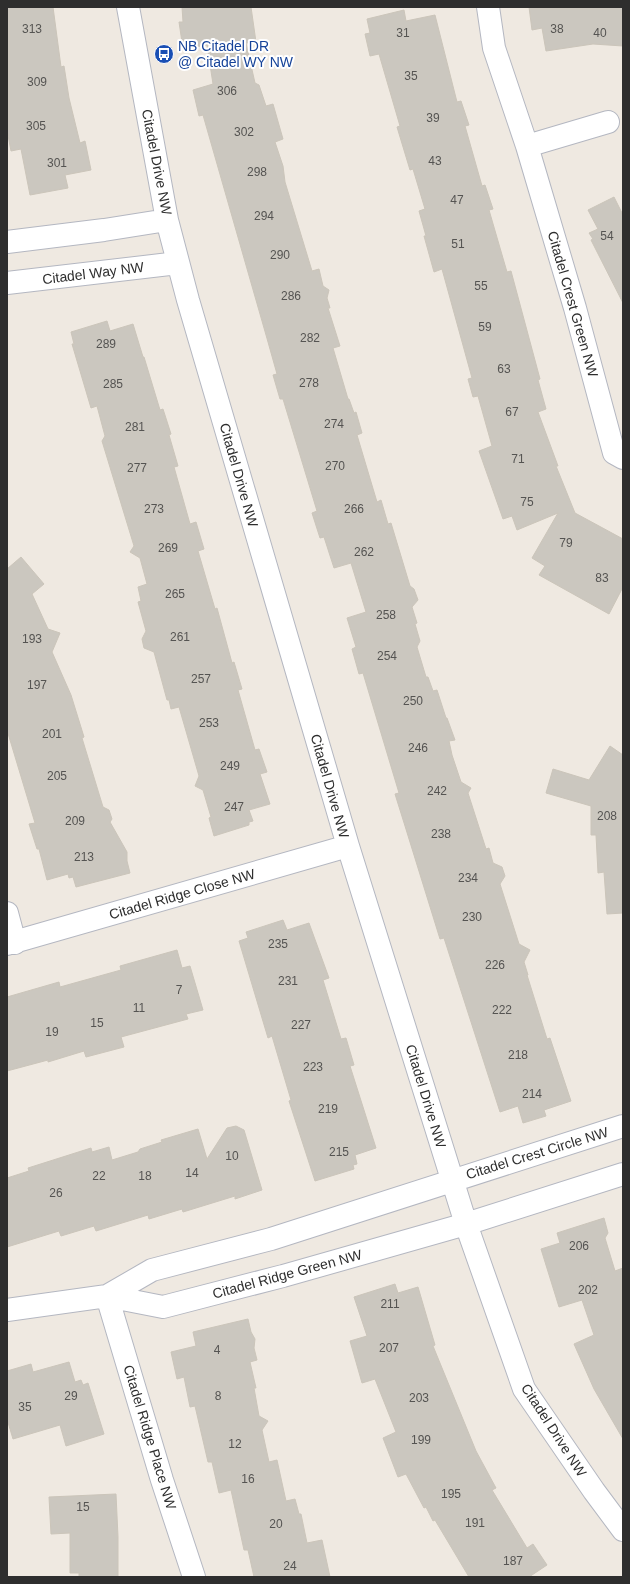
<svg xmlns="http://www.w3.org/2000/svg" width="630" height="1584" font-family="Helvetica,sans-serif">
  <style>
    .building { fill: #cbc7bf; stroke: #cbc5ba }
    .lines { fill: none; stroke-linecap: round; stroke-linejoin: round }
    .minor-casing { stroke: #b4b7c1; stroke-width: 24 }
    .minor { stroke: #fff; stroke-width: 22 }
    .labels { text-anchor: middle; dominant-baseline: central; stroke-width: 4; stroke-linejoin: round; paint-order: stroke }
    .number-label { font-size: 12px; fill: #555452 }
    .transit-label { font-size: 14px; fill: #164399; stroke: #fff; text-anchor: start }
    .street-label { font-size: 14px; fill: #2e2e2e; stroke: #fff }
  </style>
  <rect width="100%" height="100%" fill="#efe9e1"/>
  <path class="building" d="M7,7H53L61,67L64,66L69,98L80,143L85,141L91,170L65,175L68,188L30,195L21,149L11,151L7,130Z
    M182,7H251L256,42L246,43L255,83L259,85L266,106L273,104L283,139L275,142L283,166L285,182L312,271L319,269L323,286L329,290L327,298L330,308H328L340,346L333,348L348,399H349L354,413L356,412L362,433L357,435L377,502L381,500L388,524L391,523L410,586L414,589L418,600L412,607L417,623L415,624L420,641L417,647L426,677H428L433,691L437,690L446,718H447L455,740L449,741L452,755L461,782L471,788L468,793L486,849L489,848L493,863L502,867L505,876L500,884L519,944L530,950L524,962L528,975H527L547,1039L550,1038L571,1101L544,1110L546,1116L523,1123L518,1106L500,1112L444,938L440,939L405,826L395,794L399,793L363,673L359,674L352,649L356,647L347,618L366,612L351,563L334,568L324,537L320,538L312,513L317,511L283,399H280L273,375L277,374L268,342L203,115L199,116L193,90L213,84L207,45L183,49L179,22H183Z
    M529,7H623V46L593,44L546,51L542,28L532,30Z
    M404,10L406,21L435,15L457,102L461,101L469,125L465,126L482,186L485,185L493,209L489,210L507,272L511,271L540,379L538,380L546,409L538,412L558,466H556L575,513L623,539V587L609,614L539,575L545,566L532,558L558,513L517,530L512,516L503,519L479,451L492,446L478,396L473,397L468,379L472,378L442,269L434,272L424,236H426L419,211L425,209L413,169L410,170L397,127L400,126L379,54L370,56L365,34L370,33L367,19Z
    M614,197L623,215V303L591,240L593,239L589,233L598,229L588,210Z
    M107,321L110,331L133,324L143,357H144L160,410L163,409L171,434L169,435L178,466L174,467L190,524L196,522L204,549L198,551L215,609L217,608L232,663L234,662L242,689L238,690L255,750L259,749L267,772L260,774L270,804L249,810L253,821L249,822V825L214,836L209,818L211,817L203,790L195,786L199,776L179,707L171,709L169,700H167L154,652L144,648L142,639L146,631L138,602L141,601L138,587L147,584L140,558L130,552L134,546L102,441L105,436L97,406L91,408L72,344H74L71,332Z
    M21,557L44,584L32,594L48,629L60,633L52,652L71,695L84,737L82,738L103,807L109,810L112,819L110,822L127,852V861L130,873L76,887L73,877L69,878L68,874L47,880L39,849H37L29,824L35,823L7,730V569Z
    M610,746L623,755V913L607,914L604,872L598,873L596,835H591V806L546,793L553,769L589,780Z
    M283,920L287,930L309,923L329,978L323,980L341,1039L346,1038L354,1065L350,1066L376,1148L355,1155L357,1164L353,1165L354,1169L315,1181L289,1101L291,1100L272,1036L268,1038L239,941L248,938L246,932Z
    M177,950L182,968L190,966L203,1010L186,1014L188,1019L121,1037L124,1047L86,1057L84,1051L48,1062V1060L7,1071V997L59,982L60,987L121,970L120,966Z
    M236,1126L244,1130L262,1190L235,1199V1196L183,1212L182,1209L149,1219L148,1215L96,1231L94,1226L61,1236L59,1231L7,1247V1178L29,1171L28,1168L91,1148L92,1152L109,1147L112,1160L138,1152L140,1149L162,1142L161,1140L198,1129L207,1159L227,1128Z
    M604,1218L608,1233L605,1238L615,1271L623,1268V1439L594,1389L574,1344L594,1335L582,1300L559,1307L541,1249L560,1243L557,1233Z
    M395,1284L398,1293L418,1287L435,1345L433,1346L476,1451L496,1488L492,1490L527,1548L533,1544L547,1565L529,1577H469L435,1520L433,1521L426,1507L424,1508L406,1474L398,1477L383,1438L396,1432L375,1379L362,1383L350,1341L367,1336L354,1297Z
    M248,1319L251,1332L255,1339L254,1348L257,1360L250,1362L256,1388H254L259,1416L268,1421L262,1430L269,1462L277,1460L286,1501L295,1499L299,1514H301L307,1543L322,1540L330,1577H254L248,1550H244L231,1490L219,1493L212,1462H208L195,1406L190,1407L184,1377L177,1379L171,1352L196,1346L193,1332Z
    M69,1362L75,1382L81,1380L83,1385L88,1383L104,1434L66,1446L60,1425L13,1439L7,1419V1371L31,1364L33,1372Z
    M116,1494L118,1537V1577H79V1573H70V1533L51,1534L49,1497Z"/>
  <g class="lines">
    <g class="minor-casing">
      <path id="minor" d="M128,7L167,220L188,300L348,846L466,1224L524,1389L594,1491L623,1530
        M488,7L494,48L527,146L575,308L614,453L623,458
        M527,146L608,122
        M7,242L104,230L167,220
        M7,283L178,263
        M7,913L15,943
        M7,944L348,846
        M107,1296L152,1270L271,1239L623,1126
        M107,1296L162,1480L194,1577
        M7,1310L107,1296L163,1307L283,1276L466,1224L623,1174"/>
    </g>
    <use href="#minor" class="minor"/>
  </g>
  <defs>
    <g id="bus-disc" transform="scale(1)"><circle r="9.5" fill="#1a4fb4" stroke="#fff"/><path d="M-5-6H5V4H4V6H2V4H-2V6H-4V4H-5ZM-3.5-4V0h7V-4ZM-3.5 1.2v1.5H-2V1.2ZM2 1.2v1.5H3.5V1.2Z" fill="#fff"/></g>
  </defs>
  <g fill-rule="evenodd">
    <use href="#bus-disc" x="164" y="54"/>
  </g>
  <g class="labels">
    <g class="number-label">
      <text x="32" y="29">313</text>
      <text x="557" y="29">38</text>
      <text x="403" y="33">31</text>
      <text x="600" y="33">40</text>
      <text x="411" y="76">35</text>
      <text x="37" y="82">309</text>
      <text x="227" y="91">306</text>
      <text x="433" y="118">39</text>
      <text x="36" y="126">305</text>
      <text x="244" y="132">302</text>
      <text x="435" y="161">43</text>
      <text x="57" y="163">301</text>
      <text x="257" y="172">298</text>
      <text x="457" y="200">47</text>
      <text x="264" y="216">294</text>
      <text x="607" y="236">54</text>
      <text x="458" y="244">51</text>
      <text x="280" y="255">290</text>
      <text x="481" y="286">55</text>
      <text x="291" y="296">286</text>
      <text x="485" y="327">59</text>
      <text x="310" y="338">282</text>
      <text x="106" y="344">289</text>
      <text x="504" y="369">63</text>
      <text x="309" y="383">278</text>
      <text x="113" y="384">285</text>
      <text x="512" y="412">67</text>
      <text x="334" y="424">274</text>
      <text x="135" y="427">281</text>
      <text x="518" y="459">71</text>
      <text x="335" y="466">270</text>
      <text x="137" y="468">277</text>
      <text x="527" y="502">75</text>
      <text x="154" y="509">273</text>
      <text x="354" y="509">266</text>
      <text x="566" y="543">79</text>
      <text x="168" y="548">269</text>
      <text x="364" y="552">262</text>
      <text x="602" y="578">83</text>
      <text x="175" y="594">265</text>
      <text x="386" y="615">258</text>
      <text x="180" y="637">261</text>
      <text x="32" y="639">193</text>
      <text x="387" y="656">254</text>
      <text x="201" y="679">257</text>
      <text x="37" y="685">197</text>
      <text x="413" y="701">250</text>
      <text x="209" y="723">253</text>
      <text x="52" y="734">201</text>
      <text x="418" y="748">246</text>
      <text x="230" y="766">249</text>
      <text x="57" y="776">205</text>
      <text x="437" y="791">242</text>
      <text x="234" y="807">247</text>
      <text x="607" y="816">208</text>
      <text x="75" y="821">209</text>
      <text x="441" y="834">238</text>
      <text x="84" y="857">213</text>
      <text x="468" y="878">234</text>
      <text x="472" y="917">230</text>
      <text x="278" y="944">235</text>
      <text x="495" y="965">226</text>
      <text x="288" y="981">231</text>
      <text x="179" y="990">7</text>
      <text x="139" y="1008">11</text>
      <text x="502" y="1010">222</text>
      <text x="97" y="1023">15</text>
      <text x="301" y="1025">227</text>
      <text x="52" y="1032">19</text>
      <text x="518" y="1055">218</text>
      <text x="313" y="1067">223</text>
      <text x="532" y="1094">214</text>
      <text x="328" y="1109">219</text>
      <text x="339" y="1152">215</text>
      <text x="232" y="1156">10</text>
      <text x="192" y="1173">14</text>
      <text x="99" y="1176">22</text>
      <text x="145" y="1176">18</text>
      <text x="56" y="1193">26</text>
      <text x="579" y="1246">206</text>
      <text x="588" y="1290">202</text>
      <text x="390" y="1304">211</text>
      <text x="389" y="1348">207</text>
      <text x="217" y="1350">4</text>
      <text x="71" y="1396">29</text>
      <text x="218" y="1396">8</text>
      <text x="419" y="1398">203</text>
      <text x="25" y="1407">35</text>
      <text x="421" y="1440">199</text>
      <text x="235" y="1444">12</text>
      <text x="248" y="1479">16</text>
      <text x="451" y="1494">195</text>
      <text x="83" y="1507">15</text>
      <text x="475" y="1523">191</text>
      <text x="276" y="1524">20</text>
      <text x="513" y="1561">187</text>
      <text x="290" y="1566">24</text>
    </g>
    <g class="transit-label">
      <text x="178" y="46">NB Citadel DR<tspan x="178" dy="16">@ Citadel WY NW</tspan></text>
    </g>
    <g class="street-label">
      <text transform="translate(157 162) rotate(79)">Citadel Drive NW</text>
      <text transform="translate(93 273) rotate(-7)">Citadel Way NW</text>
      <text transform="translate(573 304) rotate(74)">Citadel Crest Green NW</text>
      <text transform="translate(239 475) rotate(74)">Citadel Drive NW</text>
      <text transform="translate(330 786) rotate(74)">Citadel Drive NW</text>
      <text transform="translate(182 894) rotate(-16)">Citadel Ridge Close NW</text>
      <text transform="translate(426 1096) rotate(73)">Citadel Drive NW</text>
      <text transform="translate(537 1153) rotate(-17)">Citadel Crest Circle NW</text>
      <text transform="translate(287 1274) rotate(-15)">Citadel Ridge Green NW</text>
      <text transform="translate(554 1430) rotate(57)">Citadel Drive NW</text>
      <text transform="translate(150 1437) rotate(73)">Citadel Ridge Place NW</text>
    </g>
  </g>
  <rect width="630" height="1584" fill="none" stroke="#2e2e2e" stroke-width="16"/>
</svg>
